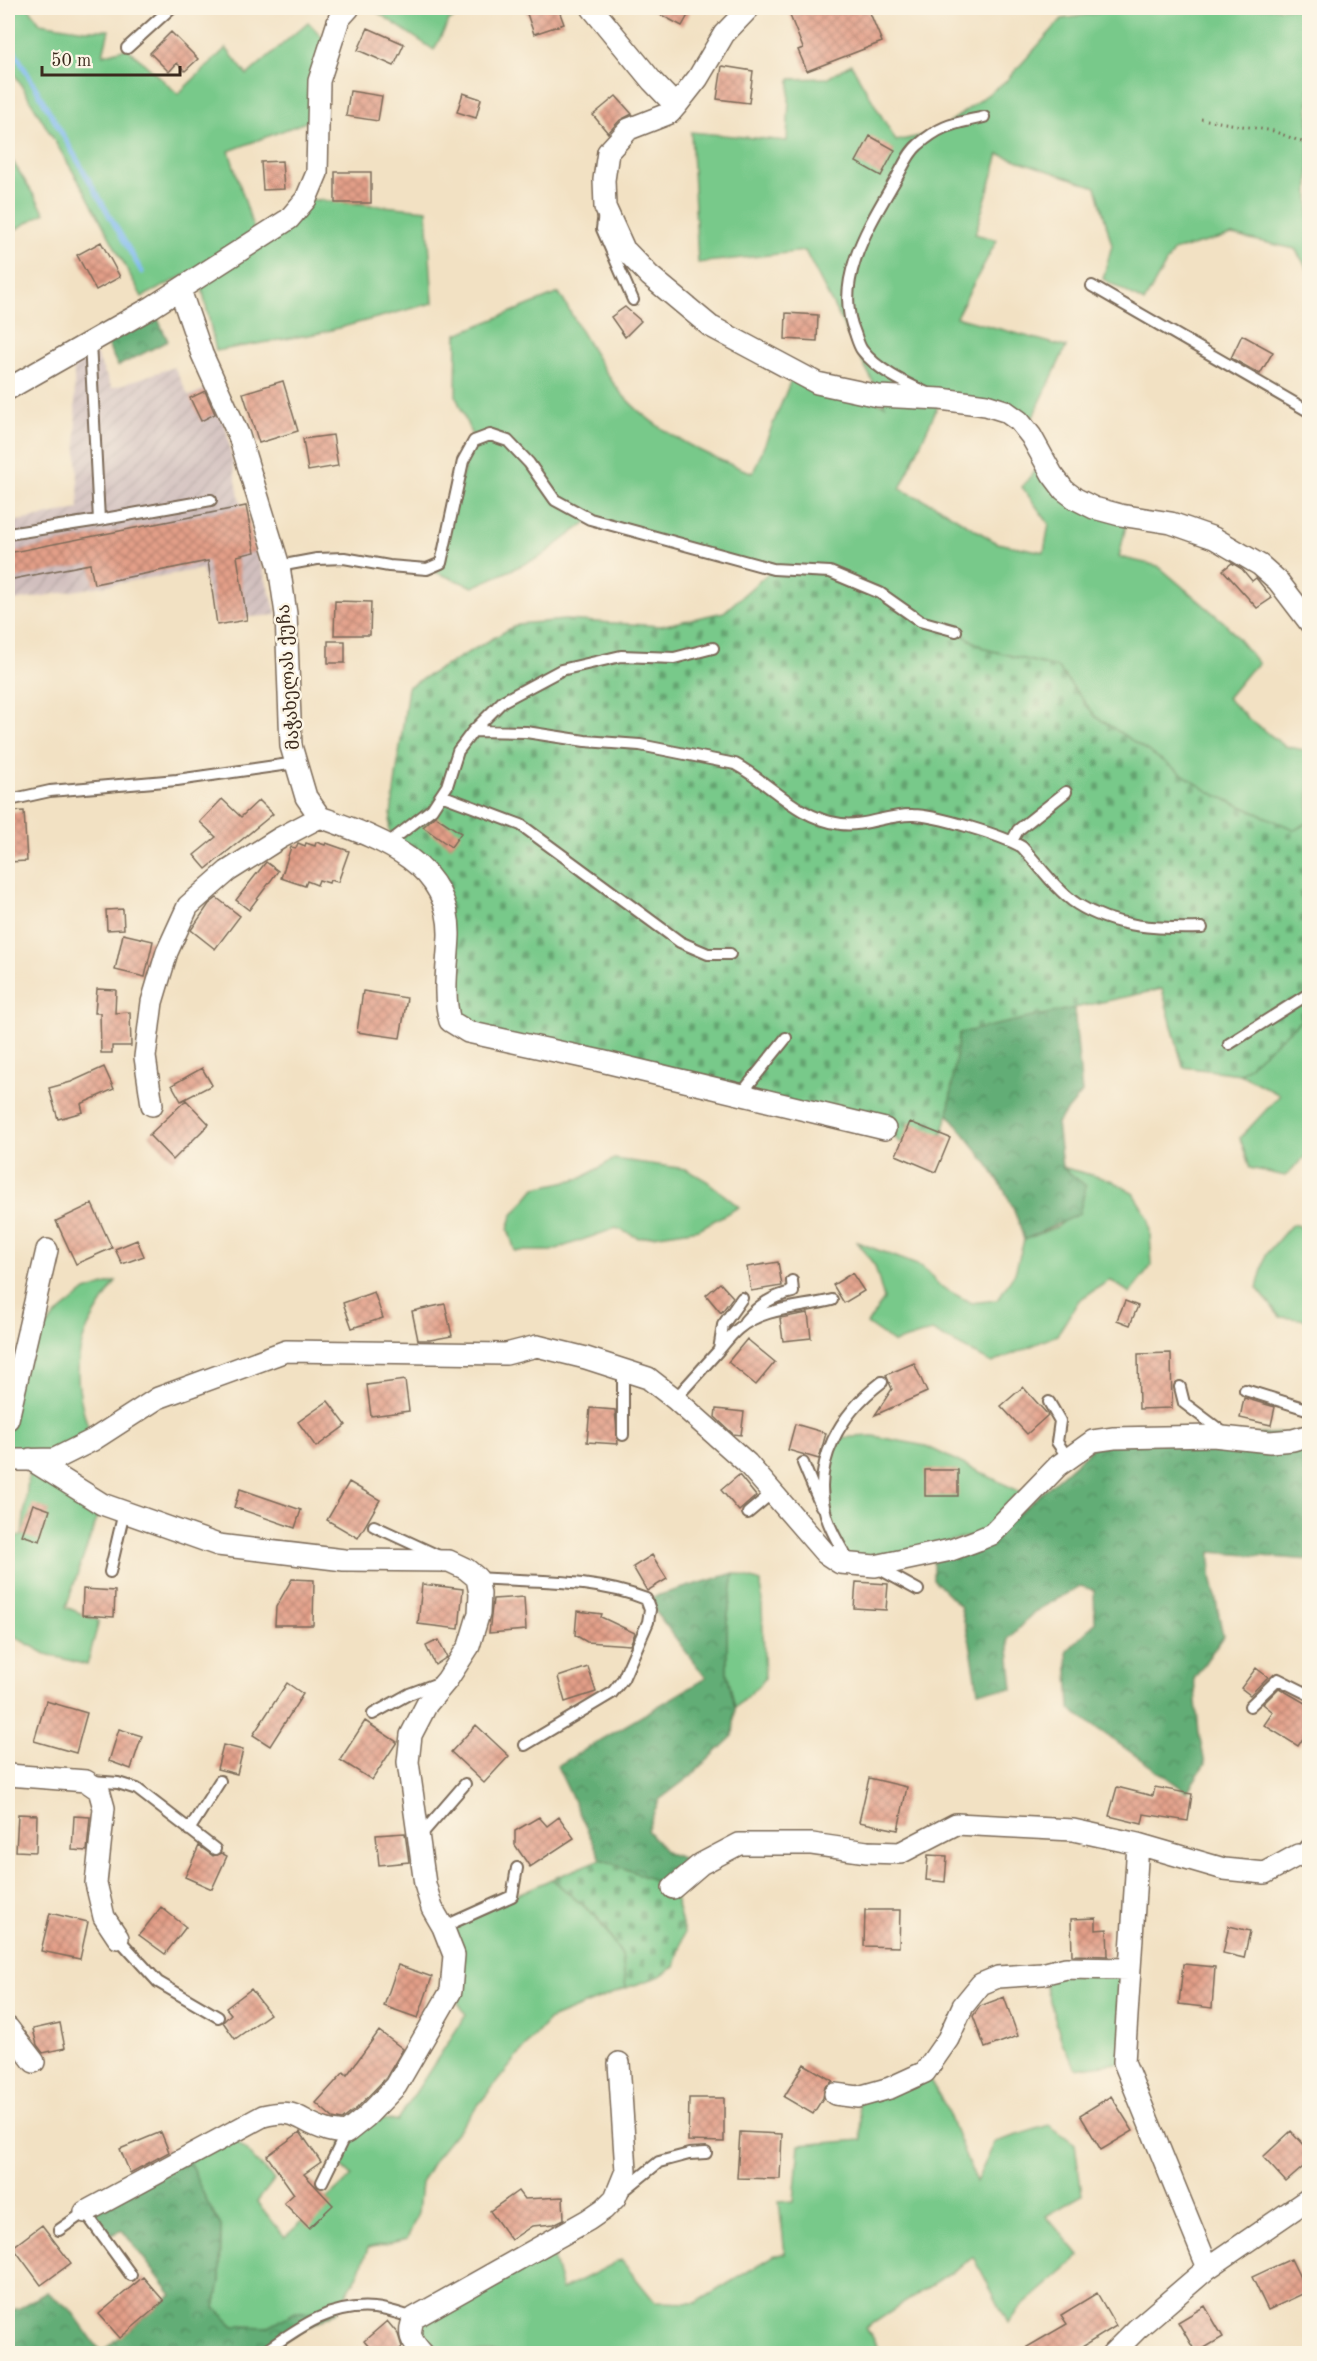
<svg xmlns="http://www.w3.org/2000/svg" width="1317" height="2361" font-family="'Old Standard TT','Noto Serif Georgian',serif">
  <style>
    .industrial { fill: url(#industrial-furrows) }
    .grass { fill: #78c98a; stroke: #5a7a54; stroke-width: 1.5 }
    .forest { fill: url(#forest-crowns); stroke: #4e6c4a; stroke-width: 1.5 }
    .cemetery { fill: url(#cemetery-stones); stroke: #5a7a54; stroke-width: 1.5 }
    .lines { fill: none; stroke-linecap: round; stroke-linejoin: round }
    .stream { stroke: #7fbaf1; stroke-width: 5 }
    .building { fill: url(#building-cross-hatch) }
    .lane-casing { stroke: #7b6a58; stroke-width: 14 }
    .street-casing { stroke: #7b6a58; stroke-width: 24 }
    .path { stroke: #7b6a58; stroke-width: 3; stroke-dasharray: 1.5 4.5; stroke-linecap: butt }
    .lane { stroke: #fff; stroke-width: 10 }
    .street { stroke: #fff; stroke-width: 21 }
    .labels { text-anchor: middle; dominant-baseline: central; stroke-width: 5; stroke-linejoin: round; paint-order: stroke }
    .street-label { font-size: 18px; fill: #3b2a1e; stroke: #fcf5e5 }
  </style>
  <defs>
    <pattern id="industrial-furrows" width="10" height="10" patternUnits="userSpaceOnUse" patternTransform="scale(1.5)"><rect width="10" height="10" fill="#d1bfbe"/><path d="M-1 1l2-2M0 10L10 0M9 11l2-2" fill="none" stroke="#b4a4a3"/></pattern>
    <pattern id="forest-crowns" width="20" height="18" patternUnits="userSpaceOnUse" patternTransform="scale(1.5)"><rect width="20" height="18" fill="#62ad76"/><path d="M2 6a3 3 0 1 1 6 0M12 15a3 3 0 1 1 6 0" fill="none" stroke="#528d60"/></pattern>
    <pattern id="cemetery-stones" width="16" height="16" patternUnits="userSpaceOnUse" patternTransform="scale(1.5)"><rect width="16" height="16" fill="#78c98a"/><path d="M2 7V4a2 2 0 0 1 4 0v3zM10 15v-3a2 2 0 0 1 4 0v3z" fill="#64a370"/></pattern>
    <pattern id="building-cross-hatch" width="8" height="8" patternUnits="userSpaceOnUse" patternTransform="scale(1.5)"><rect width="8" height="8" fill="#e39f88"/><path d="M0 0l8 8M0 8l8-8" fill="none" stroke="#b9826f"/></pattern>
  </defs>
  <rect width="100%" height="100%" fill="#fcf5e5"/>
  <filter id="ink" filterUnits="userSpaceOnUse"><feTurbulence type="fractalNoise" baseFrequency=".0167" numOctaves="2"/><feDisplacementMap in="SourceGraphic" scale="12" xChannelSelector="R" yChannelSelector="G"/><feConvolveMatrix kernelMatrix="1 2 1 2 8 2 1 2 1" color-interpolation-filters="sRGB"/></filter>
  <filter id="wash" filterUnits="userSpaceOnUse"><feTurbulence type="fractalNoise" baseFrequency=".008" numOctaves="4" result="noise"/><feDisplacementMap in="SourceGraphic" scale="24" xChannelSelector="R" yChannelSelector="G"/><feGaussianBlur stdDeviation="1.35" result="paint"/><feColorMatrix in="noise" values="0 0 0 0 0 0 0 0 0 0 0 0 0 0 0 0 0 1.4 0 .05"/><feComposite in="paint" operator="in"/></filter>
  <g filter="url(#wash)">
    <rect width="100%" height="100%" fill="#f2e1c3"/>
    <path class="industrial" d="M90,342L112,388L174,367L189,396L205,389L226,428L239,496L277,615L215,620L202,569L8,602V523L79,509L73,352Z"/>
    <path class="grass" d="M8,8H29L40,23L85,30H109L103,55L127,48L178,94L226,48L247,75L308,22L326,41L311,120L229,151L257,239L306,199L427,210L433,303L320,333L216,351L201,283L253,241L142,297L84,190L8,63Z
      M371,8H469L449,21L434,50Z
      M1098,8H1309V271L1295,249L1232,235L1173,251L1144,302L1103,279L1112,245L1096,187L999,154L975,234L997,240L956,317L1066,347L1027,430L983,408L941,399L900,489L935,505L997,543L1044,552L1049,524L1022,487L1046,456L1064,482L1128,516L1119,557L1158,566L1226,624L1259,664L1250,670L1227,698L1250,720L1285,746L1309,751V822L1295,830L1211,793L1095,716L1058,668L985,649L956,631L773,569L591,519L540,557L473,587L427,569L441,562L455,495L474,441L456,396L457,334L559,293C577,323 594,356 614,384C645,427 706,456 753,473L795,370L885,405L805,251L698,263L691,132L787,141L790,79L828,78L851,64L896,141L935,133L1006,81L1062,19L1099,13Z
      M8,154L45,213L11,232L8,227Z
      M1309,1013V1153L1285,1176L1250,1168L1240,1138L1280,1095L1240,1074Z
      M614,1159L686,1169L707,1181L739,1207L699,1229L639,1238L616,1228L551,1251H515L508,1229L512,1216L535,1188L582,1178Z
      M1062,1167L1113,1181L1133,1193L1149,1219L1152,1265L1130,1293L1110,1280L1079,1300L1057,1335L992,1363L932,1331L894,1343L867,1324L884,1299L875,1266L857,1242L922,1267L940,1286L971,1303L997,1300L1015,1273L1024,1240L1059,1226L1085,1186Z
      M1292,1224L1309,1229V1320L1280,1317L1257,1288L1266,1254Z
      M116,1281C106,1298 92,1316 85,1334C71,1370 80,1406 93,1440L32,1459L102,1504L66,1607L99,1621L87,1665L46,1654L8,1633V1535L22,1536L30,1460H8V1419L22,1359L55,1316L86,1291Z
      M873,1436L926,1446L1031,1497L1001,1529L851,1565L833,1534L822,1490L833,1438Z
      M734,1573L761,1582L765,1679L735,1708L727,1673V1622Z
      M552,1879L596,1917L622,1955L626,1988L550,2019L531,2040L436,2157L421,2183L418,2213L407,2239L368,2248L359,2273L336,2312H296L267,2327L234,2326L215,2308L220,2281L221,2226L208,2204L187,2157L230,2134L274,2180L257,2202L285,2237L352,2176L336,2161L346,2133L366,2117L397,2121L466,2015L451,1991L443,1927Z
      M1129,1969L1124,2062L1076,2069L1062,2042L1042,1974Z
      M925,2072L945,2105L976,2182L995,2142L1049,2125L1075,2144L1082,2195L1046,2216L1080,2256L1018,2310L1008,2323L974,2257L866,2328L881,2353H423L414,2318L549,2242L562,2290L621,2260L655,2302L696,2303L775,2255L785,2254L779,2202L794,2201L799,2145L862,2140L858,2097Z"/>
    <path class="forest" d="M156,315L168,341L118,366L105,340Z
      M1074,1008L1082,1093L1057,1123L1062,1167L1086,1186L1079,1214L1024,1240C1011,1188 981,1154 948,1114L959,1033Z
      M1309,1431V1560L1211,1552V1575L1223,1636L1194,1679L1199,1733L1205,1764L1187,1792L1070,1709L1067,1651L1095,1623L1094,1590L1080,1586L1034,1612L1008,1639L1013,1689L978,1691L970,1642L960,1606L933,1579V1555L1001,1529L1096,1445Z
      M734,1573L727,1622V1673L735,1708L733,1736L692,1775L659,1800L647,1830L667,1853L701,1864L673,1888L601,1859L557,1766L706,1678L646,1599Z
      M187,2157L208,2204L221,2226L220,2281L215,2308L234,2326L267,2327L296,2312H336L261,2353L8,2354V2311L20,2308L47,2292L71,2310L101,2352L172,2295L122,2230L104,2239L85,2212Z"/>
    <path class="cemetery" d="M773,569L830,572L888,599L920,621L956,631L985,649L1058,668L1095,716L1211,793L1295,830L1309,822V1013L1240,1074L1183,1067L1162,989L959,1033L948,1114L932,1171L885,1129L450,1021L449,932L413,860L389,830L408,687L518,624L565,620L661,626L724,612Z
      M601,1859L673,1888L684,1933L675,1967L658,1977L626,1988L622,1955L597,1917L552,1879Z"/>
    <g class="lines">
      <path class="stream" d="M8,40L142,272"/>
    </g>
    <g id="blocks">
      <path class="building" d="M525,8H558L564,24L534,34Z
        M648,8H692L682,26Z
        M787,8H868L882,42L807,71L798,50L803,48Z
        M368,28L404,44L394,66L358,50Z
        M171,32L198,59L185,71L177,63L169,72L150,53Z
        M722,66L753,71L749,103L717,99Z
        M350,91L382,96L378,121L346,116Z
        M463,93L481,99L476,118L457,112Z
        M616,96L632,114L620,120L608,133L593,115Z
        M870,136L895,150L881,176L856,162Z
        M282,161L284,189L263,190L261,162Z
        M335,172H371V203H335Z
        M101,242L120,277L96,290L77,255Z
        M625,307L641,321L625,337L611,317Z
        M786,313L818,315L817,341L785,339Z
        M1242,335L1273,352L1260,374L1231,358Z
        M283,381L298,431L259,443L243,393Z
        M205,391L215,414L201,421L190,398Z
        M333,435L338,466L308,471L303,439Z
        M246,506L255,552L237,556L247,620L217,625L208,561L94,584L90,564L8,580V553Z
        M1232,563L1242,569L1252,581L1256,578L1272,598L1257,608L1223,570Z
        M335,601L371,602L370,635H334Z
        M328,641H345V663H328Z
        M222,799L241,817L259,800L273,814L206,869L194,855L216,837L200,822Z
        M24,811L27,861L8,862V812Z
        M435,816L461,833L451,847L423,827Z
        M316,842L325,845L326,843L349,851L338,882L330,880L329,883L319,880L317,885L307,881L305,886L281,878L291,847L296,848L298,843L305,846L306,843L315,846Z
        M266,862L278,871L249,910L236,900Z
        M217,898L240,916L215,949L191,930L209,904Z
        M123,909L124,929L107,930L106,910Z
        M123,934L153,941L145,977L115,970Z
        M97,989L116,990L115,1013L130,1012L131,1046H112V1053H101L100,1013H95Z
        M363,991L407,998L400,1038L357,1032Z
        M104,1067L114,1089L81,1104L83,1112L58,1119L49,1088L71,1082Z
        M202,1068L212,1085L181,1101L172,1085Z
        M186,1100L209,1124L173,1160L149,1135Z
        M910,1122L950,1138L936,1172L896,1155Z
        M92,1204L112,1248L76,1264L56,1221Z
        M137,1240L144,1256L122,1264L115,1249Z
        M778,1262L782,1286L751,1291L747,1267Z
        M852,1273L864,1291L844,1303L833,1285Z
        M720,1283L733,1297L721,1313L706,1295Z
        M374,1292L383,1318L352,1328L343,1303Z
        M1125,1301L1138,1306L1130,1325L1117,1320Z
        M445,1304L452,1336L430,1340H418L412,1311Z
        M808,1313L811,1338L783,1341L780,1318Z
        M747,1339L775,1362L756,1385L728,1362Z
        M1171,1353L1172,1408L1139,1409L1138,1354Z
        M914,1363L927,1392L875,1415L892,1389L886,1375Z
        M405,1380L409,1411L371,1416L367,1385Z
        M1023,1387L1048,1415L1027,1434L1001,1406Z
        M1244,1398L1275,1407L1271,1425L1240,1418Z
        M328,1401L346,1425L316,1447L298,1422Z
        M590,1408L615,1410L618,1444L587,1442Z
        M716,1409L744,1412L741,1435L733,1434L715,1417Z
        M795,1424L826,1433L819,1459L788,1450Z
        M925,1470H958V1496H925Z
        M739,1475L756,1496L739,1511L721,1490Z
        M349,1482L380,1500L358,1538L327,1520Z
        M240,1489L301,1510L295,1528L234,1507Z
        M33,1504L50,1510L40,1541L22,1535Z
        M652,1555L667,1579L647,1591L633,1567Z
        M292,1579L314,1580L313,1625H275L276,1607Z
        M856,1582L888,1584L886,1610L854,1608Z
        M422,1584L463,1589L459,1629L418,1624Z
        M83,1589L115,1591L114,1617L82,1615Z
        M524,1597L526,1630L489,1633L493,1599Z
        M577,1611L602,1614L601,1617L635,1633L630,1645L587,1642L575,1635Z
        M438,1640L447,1657L435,1665L426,1646Z
        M588,1667L596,1692L565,1702L558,1677Z
        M1256,1668L1268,1677L1250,1695L1241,1688Z
        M287,1683L303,1694L270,1746L253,1735Z
        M1279,1688L1310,1706V1728L1298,1746L1264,1725L1273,1712L1263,1704Z
        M46,1701L87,1713L76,1753L34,1741Z
        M365,1721L397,1742L372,1780L340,1760Z
        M476,1725L509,1756L484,1783L451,1752Z
        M119,1729L142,1736L131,1769L109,1761Z
        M223,1745L243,1750L237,1774L217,1769Z
        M869,1778L907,1787L898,1830L859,1822Z
        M1117,1787L1153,1796L1155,1787L1192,1794L1188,1821L1144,1814L1142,1824L1109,1816Z
        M18,1814L37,1815L36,1852L16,1851Z
        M74,1816L90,1817L87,1851L72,1850Z
        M539,1817L547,1826L559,1817L574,1838L530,1867L515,1845V1831Z
        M405,1833L409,1862L379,1865L376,1835Z
        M199,1846L213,1856L221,1853L227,1856L212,1889L185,1877Z
        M928,1855L947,1856L945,1882L926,1880Z
        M161,1907L186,1927L165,1954L139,1935Z
        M865,1910H900L899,1947L864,1946Z
        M50,1913L88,1922L80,1959L41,1951Z
        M1096,1918V1930L1107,1929L1108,1956L1072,1955L1071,1919Z
        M1229,1926L1250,1931L1244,1958L1223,1953Z
        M1183,1964L1215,1967L1212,2008L1179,2004Z
        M398,1965L432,1977L418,2018L384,2006Z
        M251,1989L270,2014L235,2039L223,2022L231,2014L226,2008Z
        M1004,1997L1018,2036L985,2048L973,2016L980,2006Z
        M60,2023L65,2048L43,2053L37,2045L33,2029Z
        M379,2031L403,2049L386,2078L357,2108L342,2120L333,2118L316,2103L344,2072L347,2075Z
        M804,2064L833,2081L825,2087L823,2098L813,2114L784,2097Z
        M1111,2096L1133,2131L1101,2150L1080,2115Z
        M689,2098H724V2142L688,2141Z
        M1291,2131L1310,2151V2161L1286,2182L1263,2157Z
        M161,2132L169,2152L130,2173L120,2149Z
        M300,2132L321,2162L304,2174L333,2205L309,2228L284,2203L294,2194L267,2156Z
        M740,2132L782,2134L780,2179L737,2178Z
        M518,2191L524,2199L563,2197L564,2219L554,2224L532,2226L511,2240L490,2211Z
        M42,2225L71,2263L41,2285L13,2247Z
        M1291,2259L1307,2292L1268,2310L1252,2277Z
        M143,2277L164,2301L120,2338L99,2314Z
        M1097,2293L1116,2326L1071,2354H1015L1067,2324L1061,2315Z
        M1205,2306L1223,2337L1196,2353L1178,2322Z
        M387,2321L398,2334L402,2347L395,2354H375L364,2341Z"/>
    </g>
  </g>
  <g filter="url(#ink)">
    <use href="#blocks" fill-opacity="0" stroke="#7b6a58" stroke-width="1.5"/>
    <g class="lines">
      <g class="lane-casing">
        <path id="lane" d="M127,48L171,8
          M604,213L602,229L633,300
          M1092,286L1310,412
          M927,393C905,383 877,370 862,350C859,346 857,339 855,333C833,283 868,227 893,184C901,172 907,154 918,145C942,124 954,124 984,117
          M99,520L211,500
          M8,534L99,520L90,342
          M279,566L317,559L344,558L389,566L427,569L441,563L463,461L474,441L490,435L508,441L529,463L555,500L590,519L773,569L830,572L880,593L920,621L956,631
          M473,731L503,701L561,670L621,656L674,658L713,648
          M441,795L521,825L680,942L708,954H730
          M14,799L50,791L177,780L296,763
          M1012,841L1018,830L1066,792
          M387,844L432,809L447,786L458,751L473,731L526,732L585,741L640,745L735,764C772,784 796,818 841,824C865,827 889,814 913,815C935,815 1004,836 1022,847C1038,864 1057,891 1077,904C1115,928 1158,929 1202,928
          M1229,1044L1310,993
          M741,1094L786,1038
          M745,1321C759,1305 772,1296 793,1292L792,1281
          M719,1350C725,1343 731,1335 738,1329C763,1307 802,1308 832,1300
          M1180,1387L1184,1403L1224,1433
          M1245,1390L1310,1410
          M675,1399L719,1350L723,1325L742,1298
          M1049,1402L1060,1421L1057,1442L1068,1458
          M623,1435V1370
          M803,1463L821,1506
          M748,1513L773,1492
          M374,1526L439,1556
          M851,1565C842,1549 831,1533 826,1515C811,1462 841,1413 882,1382
          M876,1567L918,1590
          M110,1572L124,1512
          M477,1578C533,1582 593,1578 646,1599L650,1610L648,1622L623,1679L612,1693L525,1745
          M1250,1706L1278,1679L1310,1695
          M373,1714L409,1694L441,1682
          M92,1781L118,1783L137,1789L215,1849
          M189,1830L220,1781
          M420,1836L465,1784
          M1298,1855L1310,1842
          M443,1927L512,1896L517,1868
          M118,1938L158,1982L218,2017
          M322,2182L346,2133
          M622,2192L659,2162L689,2154L706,2153
          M59,2230L85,2212L131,2275
          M261,2354C297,2329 328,2304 374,2308C387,2309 401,2314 414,2318"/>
      </g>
      <g class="street-casing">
        <path id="street" d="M592,8L652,81L676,106L670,113L629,129L608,152L604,180L605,207L624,249L650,276L710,326L817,383L878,396L941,399L986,405L1005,411L1019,421L1031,436L1052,474L1064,490L1076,499L1094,508L1120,515L1171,523L1214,538L1260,565L1278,581L1310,623
          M676,106L698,78L724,34L749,8
          M8,389L152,307L289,219L306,199L317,173L319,81L339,19L349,8
          M320,817C377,838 450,861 449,935C448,964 442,993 450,1021L468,1032L601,1061L885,1129
          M152,1105L145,1057L152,1002L167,952L188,906L228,871L280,838L320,817L306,797L291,746L286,614L279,566L239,436L202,354L180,290
          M8,1419L47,1250
          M30,1459L102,1504L218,1545L344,1560L449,1561L466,1569L477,1578L480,1594L479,1613L469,1646L447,1680L427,1704L411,1735L408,1762L425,1884L432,1908L443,1927L454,1955L451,1991L396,2086L366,2117L346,2133C340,2132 333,2132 327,2130C297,2121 299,2107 263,2116L85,2212
          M8,1460L55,1459L93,1440L158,1398L286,1351L506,1354L537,1346L586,1358L648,1378L675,1399L747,1463L825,1553L840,1563L875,1566L951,1550L978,1540L992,1534L1058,1466L1093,1441L1114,1438L1213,1436L1270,1442L1293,1440L1310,1435
          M8,1775L86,1781L99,1790L104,1808L96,1883L104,1917L118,1938
          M1138,1844L1224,1869L1265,1873L1298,1855
          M673,1888L701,1864L739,1844H812L867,1852L900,1853L956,1824L1073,1830L1138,1844L1124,2062L1208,2268
          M8,2028L34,2062
          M835,2094L858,2097L890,2088L925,2072L948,2039L963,2006L981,1984L998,1977L1042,1974L1066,1968L1129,1969
          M423,2354C411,2341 407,2334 414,2318L588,2220L604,2209L615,2198L626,2171L619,2063
          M1112,2354L1137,2329L1208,2268L1310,2198"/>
      </g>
      <path class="path" d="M1201,119L1273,131L1310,145"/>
      <use href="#lane" class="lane"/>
      <use href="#street" class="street"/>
    </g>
  </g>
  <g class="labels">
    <g class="street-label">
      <text transform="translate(289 677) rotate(-94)">მაჭახელას ქუჩა</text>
    </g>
  </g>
  <rect width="1317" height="2361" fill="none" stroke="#fcf5e5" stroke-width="30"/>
  <path d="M42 66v9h138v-9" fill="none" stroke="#3b2a1e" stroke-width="3"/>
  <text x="51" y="66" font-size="18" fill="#3b2a1e" stroke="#fcf5e5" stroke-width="4.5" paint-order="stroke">50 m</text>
</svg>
